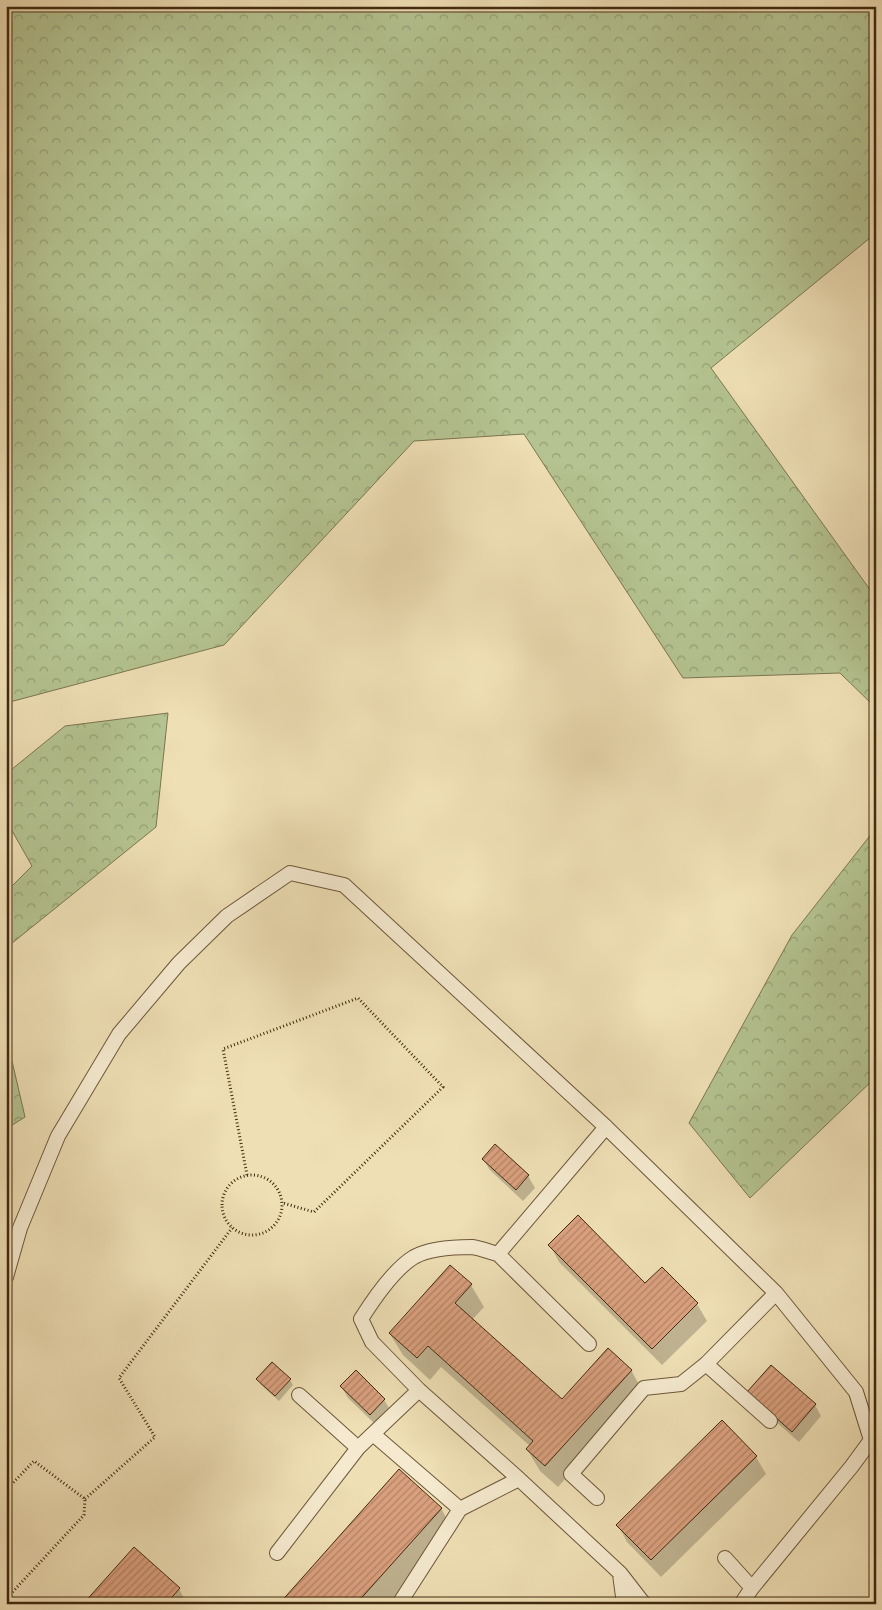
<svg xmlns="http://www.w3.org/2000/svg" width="882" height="1610" font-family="Vollkorn,serif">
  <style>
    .forest { fill: url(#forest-crowns); stroke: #7b7650 }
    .shadow { fill: #0003 }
    .building { fill: url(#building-hatch); stroke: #422a10 }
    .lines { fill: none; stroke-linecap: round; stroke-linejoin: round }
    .lane-casing { stroke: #6d5739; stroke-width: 16 }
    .path { stroke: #422a10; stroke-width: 3; stroke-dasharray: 1 2.5; stroke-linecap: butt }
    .lane { stroke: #f5eacf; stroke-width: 14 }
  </style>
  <defs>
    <pattern id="forest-crowns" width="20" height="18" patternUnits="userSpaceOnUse" patternTransform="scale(1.25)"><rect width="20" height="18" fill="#b4c391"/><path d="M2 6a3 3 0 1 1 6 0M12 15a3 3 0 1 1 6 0" fill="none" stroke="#949f75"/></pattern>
    <pattern id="building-hatch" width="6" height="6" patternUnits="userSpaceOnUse" patternTransform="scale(1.25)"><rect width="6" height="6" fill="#daa07e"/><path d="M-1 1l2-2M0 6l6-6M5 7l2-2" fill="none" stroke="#b28366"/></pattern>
  </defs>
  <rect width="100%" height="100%" fill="#efdfb5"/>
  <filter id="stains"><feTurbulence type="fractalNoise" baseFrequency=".004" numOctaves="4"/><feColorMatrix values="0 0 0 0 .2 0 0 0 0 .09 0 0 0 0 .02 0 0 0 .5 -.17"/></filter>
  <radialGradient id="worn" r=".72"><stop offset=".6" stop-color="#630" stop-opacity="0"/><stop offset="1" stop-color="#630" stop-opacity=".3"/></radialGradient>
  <path class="forest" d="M6,6H876V233L711,368L876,598V708L840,673L683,678L524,434L414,441L224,645L6,703Z
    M168,713L156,827L6,948V892L32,866L6,820V774L65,726Z
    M876,828V1077L750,1198L689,1123L792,935Z
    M6,1054L12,1061L25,1117L6,1129Z"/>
  <path class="shadow" d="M495,1145L528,1176L535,1188L523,1201L490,1170L483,1159Z
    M550,1245L645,1285L697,1304L707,1321L662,1365L559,1262Z
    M471,1285L484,1307L472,1320L562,1401L631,1370L643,1392L558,1487L540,1471L527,1449L530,1446L441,1367L430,1380L403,1355L390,1334Z
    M356,1372L384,1400L391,1411L377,1426L348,1398L341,1386Z
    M258,1379L290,1380L293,1385L279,1401L261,1385Z
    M755,1403L815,1405L821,1416L799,1442Z
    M722,1422L756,1457L766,1474L661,1577L627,1542L618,1525Z
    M441,1508L453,1530L388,1604H280Z
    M134,1549L179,1589L187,1604H84Z"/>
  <path class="building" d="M495,1144L529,1175L516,1190L482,1159Z
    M578,1215L645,1283L662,1267L698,1303L652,1349L548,1245Z
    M450,1265L472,1284L455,1303L562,1399L608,1348L632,1370L545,1466L526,1449L533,1441L428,1346L417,1358L389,1333Z
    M272,1362L291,1379L275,1396L256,1379Z
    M771,1365L816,1404L792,1432L747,1392Z
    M356,1370L385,1399L370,1415L340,1386Z
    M722,1420L757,1456L651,1560L616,1525Z
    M399,1469L442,1508L356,1604H279Z
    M134,1547L180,1588L166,1604H83Z"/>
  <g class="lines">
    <g class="lane-casing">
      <path id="lane" d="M606,1127L498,1254C490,1252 480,1248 472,1247C453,1247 430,1248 414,1257C394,1269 373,1300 361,1319L372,1342L419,1390L519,1479L620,1573L644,1604
        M498,1254L589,1344
        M6,1277L20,1228L58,1136L119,1034L179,963L227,916L290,873L344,885L606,1127L776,1293L856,1392L871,1440L852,1466L752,1588L741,1604
        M706,1364L770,1421
        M299,1395L358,1448
        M373,1434L460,1509
        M597,1498L571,1474L644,1388L681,1384L706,1364L776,1293
        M277,1553L358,1448L419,1390
        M725,1558L752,1588
        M620,1574L624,1604
        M399,1604L460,1509L519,1479"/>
    </g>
    <path class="path" d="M222 1205a30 30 0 1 1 60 0a30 30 0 1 1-60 0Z
      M247,1175L223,1049L358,998L443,1087L314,1212L283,1203
      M6,1490L34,1461L85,1499L84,1515L6,1599
      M85,1499L155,1437L119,1378L232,1228"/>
    <use href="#lane" class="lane"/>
  </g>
  <rect width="882" height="1610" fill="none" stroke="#efdfb5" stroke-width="25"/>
  <rect x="8" y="8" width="867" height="1595" fill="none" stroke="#422a10" stroke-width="2.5"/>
  <rect x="12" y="12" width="857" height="1585" fill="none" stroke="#422a10"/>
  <rect width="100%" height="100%" filter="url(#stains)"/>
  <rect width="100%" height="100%" fill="url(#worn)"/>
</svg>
